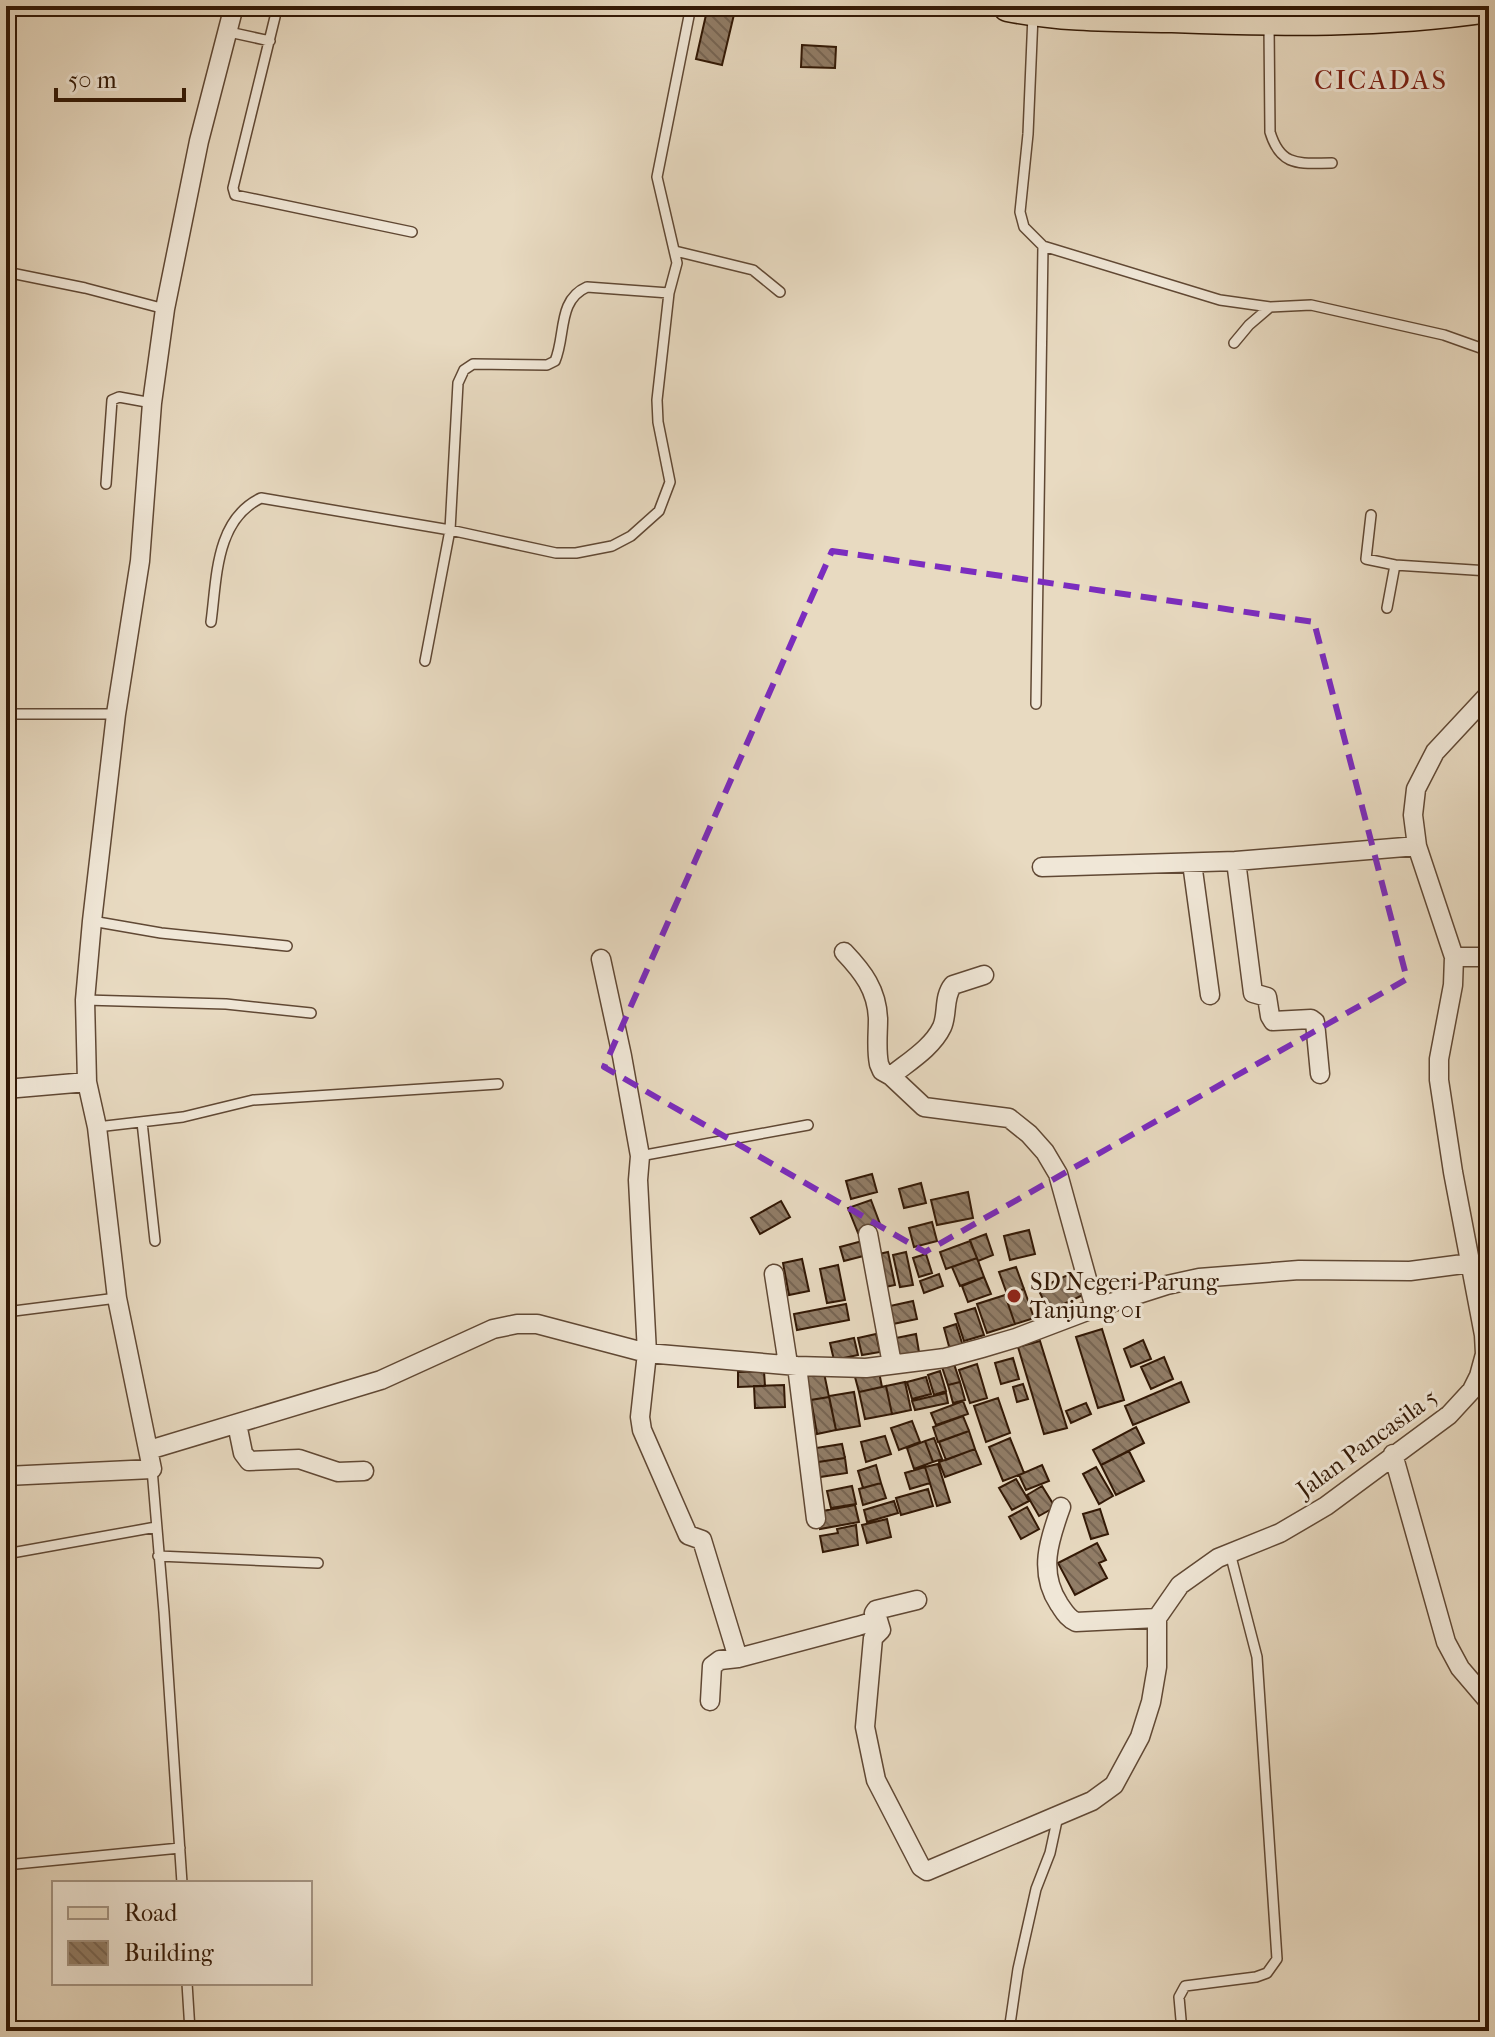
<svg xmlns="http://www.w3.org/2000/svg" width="1495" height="2037" font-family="'IM FELL French Canon',serif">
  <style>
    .building { fill: url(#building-back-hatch); stroke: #321805; stroke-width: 2 }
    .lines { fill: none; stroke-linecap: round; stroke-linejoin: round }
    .lane-casing { stroke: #604834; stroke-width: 12 }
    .street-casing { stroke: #604834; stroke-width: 21 }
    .primary-casing { stroke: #321805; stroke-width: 33 }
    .lane { stroke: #f0e7d7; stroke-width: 9 }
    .street { stroke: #f0e7d7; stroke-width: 18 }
    .primary { stroke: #e8dac1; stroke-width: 30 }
    .marked { fill: none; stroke: #7b2cbf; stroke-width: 6; stroke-dasharray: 16 10; stroke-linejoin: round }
    .poi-dot { fill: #8f2418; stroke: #f0e7d7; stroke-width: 3 }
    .labels { text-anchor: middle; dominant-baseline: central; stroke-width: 6; stroke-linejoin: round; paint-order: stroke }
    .poi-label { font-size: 24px; fill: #321805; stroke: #f0e7d7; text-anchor: start }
    .street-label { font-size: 24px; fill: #321805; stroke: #f0e7d7 }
    .quarter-label { font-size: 28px; letter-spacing: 2px; fill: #7a1f14; stroke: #f0e7d7 }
  </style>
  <defs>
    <pattern id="building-back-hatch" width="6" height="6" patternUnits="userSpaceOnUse" patternTransform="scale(2)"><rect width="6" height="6" fill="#917d67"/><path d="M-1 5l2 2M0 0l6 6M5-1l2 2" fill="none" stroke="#776553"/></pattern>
  </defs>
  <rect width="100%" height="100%" fill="#e8dac1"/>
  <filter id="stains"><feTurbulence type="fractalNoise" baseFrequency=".0025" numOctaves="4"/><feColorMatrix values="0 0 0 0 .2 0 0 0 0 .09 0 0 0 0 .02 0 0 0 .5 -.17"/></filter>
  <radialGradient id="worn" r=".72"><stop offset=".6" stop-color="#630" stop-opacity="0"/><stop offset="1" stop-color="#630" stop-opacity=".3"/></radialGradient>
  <path class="building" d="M708,6H736L722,65L696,59Z
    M802,45L836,47L835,68L801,67Z
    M872,1174L877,1192L851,1199L846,1181Z
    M921,1183L926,1203L904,1208L899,1189Z
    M968,1192L973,1218L937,1225L931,1200Z
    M871,1200L880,1224L858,1233L848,1208Z
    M781,1201L790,1217L760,1234L751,1218Z
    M932,1222L937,1241L914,1247L909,1228Z
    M1029,1230L1035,1254L1010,1260L1004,1236Z
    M986,1234L993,1255L978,1261L970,1240Z
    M866,1240L871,1254L844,1261L840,1247Z
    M970,1241L977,1258L946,1269L940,1252Z
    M888,1252L895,1285L880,1288L874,1255Z
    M906,1252L913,1285L900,1287L893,1255Z
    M926,1254L932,1273L919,1277L913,1258Z
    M977,1258L984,1277L960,1286L952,1267Z
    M802,1259L809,1291L789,1295L783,1263Z
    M838,1265L845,1300L827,1303L820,1269Z
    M1016,1267L1024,1289L1007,1294L999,1272Z
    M1072,1273L1083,1295L1049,1311L1038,1289Z
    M939,1274L943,1286L924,1293L920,1281Z
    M984,1277L991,1294L968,1302L962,1286Z
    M1024,1289L1034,1318L1015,1324L1005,1295Z
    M1005,1295L1015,1324L987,1333L977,1304Z
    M913,1301L917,1319L893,1324L890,1306Z
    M846,1304L849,1320L797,1330L794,1314Z
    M975,1308L984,1335L964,1341L955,1314Z
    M956,1324L963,1346L950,1350L944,1328Z
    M1102,1329L1124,1400L1098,1408L1076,1337Z
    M876,1334L880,1352L862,1355L858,1338Z
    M916,1334L919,1352L894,1357L891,1339Z
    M854,1338L858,1355L834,1360L830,1343Z
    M1143,1340L1151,1359L1131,1367L1124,1349Z
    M1040,1341L1067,1428L1044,1434L1018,1347Z
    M1164,1357L1173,1379L1151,1389L1141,1367Z
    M1013,1358L1019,1379L1001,1384L995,1363Z
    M953,1361L960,1382L948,1385L941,1364Z
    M977,1364L987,1398L970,1403L959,1370Z
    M764,1371L765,1386L738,1387V1372Z
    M940,1371L946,1391L934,1395L928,1375Z
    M879,1372L882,1387L859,1392L855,1377Z
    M824,1373L829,1397L804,1401L800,1378Z
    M926,1377L931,1394L912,1399L907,1382Z
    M905,1382L911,1410L892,1414L886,1386Z
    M960,1382L965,1400L953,1403L948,1385Z
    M1181,1382L1189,1402L1133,1425L1125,1406Z
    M1023,1384L1028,1399L1017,1402L1013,1387Z
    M784,1385L785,1407L755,1408L754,1386Z
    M886,1386L892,1414L865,1419L859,1392Z
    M854,1392L860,1426L836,1430L829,1396Z
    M946,1393L948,1403L915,1410L912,1401Z
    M829,1397L836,1430L817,1434L811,1400Z
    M998,1398L1010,1433L986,1442L974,1406Z
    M963,1401L968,1414L936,1425L931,1413Z
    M1086,1403L1091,1414L1071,1423L1066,1411Z
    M963,1416L969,1431L938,1442L933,1427Z
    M912,1421L920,1442L899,1450L891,1428Z
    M1136,1427L1144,1443L1101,1465L1093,1450Z
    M969,1431L975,1449L946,1460L939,1442Z
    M885,1436L891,1454L866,1462L861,1442Z
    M934,1438L942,1459L933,1462L925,1441Z
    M1010,1438L1024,1473L1003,1481L989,1447Z
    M925,1441L933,1462L914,1469L907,1448Z
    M842,1444L845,1458L818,1462L816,1448Z
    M975,1449L981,1464L945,1477L939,1462Z
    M1129,1451L1144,1481L1116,1495L1101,1465Z
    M845,1458L847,1473L820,1477L818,1462Z
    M938,1464L950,1502L937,1506L925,1467Z
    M876,1465L881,1483L863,1488L858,1471Z
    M1042,1465L1049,1481L1026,1490L1019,1475Z
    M925,1467L930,1483L910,1489L905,1473Z
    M1096,1467L1113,1496L1099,1504L1083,1474Z
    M1016,1479L1029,1501L1012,1510L999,1488Z
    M881,1483L886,1498L863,1505L859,1489Z
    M852,1486L856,1504L831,1508L827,1491Z
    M1042,1486L1055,1507L1039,1516L1027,1495Z
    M928,1489L933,1506L901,1515L896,1498Z
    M894,1501L898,1513L867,1522L864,1510Z
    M855,1505L859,1522L820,1529L817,1512Z
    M1027,1507L1039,1529L1021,1539L1009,1517Z
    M1100,1509L1108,1534L1091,1539L1083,1514Z
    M887,1519L891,1537L867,1543L862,1525Z
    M856,1525L858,1545L823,1552L820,1536L838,1533L837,1529Z
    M1097,1543L1106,1560L1099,1563L1107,1578L1075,1595L1058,1563Z"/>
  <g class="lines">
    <g class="lane-casing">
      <path id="lane" d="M164,6L183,11
        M1033,15L1028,134L1020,212L1024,227L1043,246L1220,300L1270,307L1311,305L1444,335L1489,351
        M275,17L233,188L235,195L412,232
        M1269,26L1270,132C1281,168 1300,163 1332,163
        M229,32L270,41
        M675,251L753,270L780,292
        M6,272L85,288L165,309
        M1488,281L1489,273
        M1234,343L1249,325L1270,307
        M106,484L112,400L119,397L152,403
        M1371,515L1366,559L1395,565
        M1387,608L1395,565L1489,571
        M211,622C217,578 215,520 261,498L450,530L556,553H576L612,546L631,536L659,511L670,482L658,422L657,400L669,293L677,263L657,177L691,6
        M425,661L450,530L458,383L464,370L473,364L547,365L555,361C566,336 557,300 587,287L669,293
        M1036,704L1043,246
        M6,714H116
        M92,921L161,933L287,946
        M85,1000L226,1004L311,1013
        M142,1122L155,1241
        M97,1127L183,1117L253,1100L498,1084
        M640,1156L808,1125
        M6,1312L117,1298
        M152,1469L164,1612L182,1883
        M6,1554L156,1527
        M158,1556L318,1563
        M6,1865L180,1848
        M187,1983L190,2031
        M1009,2031L1018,1969L1036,1889L1050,1853L1058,1816
        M1182,2031L1179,1997L1185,1986L1256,1977L1267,1973L1277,1959L1257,1657L1230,1553"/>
    </g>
    <g class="street-casing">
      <path id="street" d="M1236,861L1253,993L1267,997L1270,1016L1273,1021L1311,1019L1315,1022L1320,1074
        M1192,863L1210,995
        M1042,867L1236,861L1417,846
        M844,952C863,972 877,990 878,1019C878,1034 876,1049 879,1064L882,1071L891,1076C908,1062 932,1048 942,1027C948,1014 943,997 953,985L984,975
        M1454,957H1489
        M601,959L622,1056L640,1156L638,1180L647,1353L640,1417L642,1430L688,1535L702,1540L738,1658
        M891,1076L924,1107L1009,1118L1029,1134L1045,1152L1058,1174L1095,1308
        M6,1089L87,1082L85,1000L92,921L116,714L140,561L152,403L165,309L199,141L234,6
        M868,1234L892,1364
        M774,1274L788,1364
        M797,1366L816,1519
        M237,1424L243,1453L249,1461L299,1459L338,1472L364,1471
        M149,1450L381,1380L493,1329L517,1324H537L647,1353L797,1366L866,1368L945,1358L982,1348L1016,1338L1095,1308L1167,1285L1199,1278L1299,1270L1410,1271L1471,1263
        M1393,1454L1446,1642L1460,1668L1489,1702
        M6,1476L152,1469L117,1298L97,1127L87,1082
        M1061,1507C1049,1540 1038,1572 1059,1604C1064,1611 1067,1618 1076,1622L1157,1618
        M878,1620L881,1630L873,1638L865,1727L876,1780L921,1867L927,1871L1092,1801L1114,1785L1140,1737L1151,1702L1157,1667V1618L1180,1585L1218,1558L1280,1533L1326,1506L1449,1415L1472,1390L1479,1376L1485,1354L1484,1335L1453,1172L1439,1080V1059L1453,985L1454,957L1417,846L1413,815L1416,789L1435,752L1489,694
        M710,1701L712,1666L720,1660L738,1658L858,1626L878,1620L874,1613L876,1610L917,1600"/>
    </g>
    <g class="primary-casing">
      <path id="primary" d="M1008,6C1062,17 1117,16 1172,17C1280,21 1381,23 1489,7"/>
    </g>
    <use href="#lane" class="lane"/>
    <use href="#street" class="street"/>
    <use href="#primary" class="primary"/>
  </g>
  <path class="marked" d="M832,551L1314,622L1407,979L925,1252L604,1067Z"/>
  <circle class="poi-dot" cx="1014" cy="1296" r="8"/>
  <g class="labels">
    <g class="poi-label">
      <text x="1030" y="1282">SD Negeri Parung<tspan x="1030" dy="28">Tanjung 01</tspan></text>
    </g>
    <g class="street-label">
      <text transform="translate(1367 1443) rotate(-36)">Jalan Pancasila 5</text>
    </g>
    <g class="quarter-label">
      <text x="1381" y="79">CICADAS</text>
    </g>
  </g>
  <rect width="1495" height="2037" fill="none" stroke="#e8dac1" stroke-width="32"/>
  <rect x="8" y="8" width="1479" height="2021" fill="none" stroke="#321805" stroke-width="4"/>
  <rect x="16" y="16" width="1463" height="2005" fill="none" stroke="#321805" stroke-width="2"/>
  <rect x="52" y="1881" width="260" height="104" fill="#f0e7d7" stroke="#a49483" stroke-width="2"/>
  <rect x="68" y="1907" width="40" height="12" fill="#e8dac1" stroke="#a49483" stroke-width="2"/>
  <text x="124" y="1921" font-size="24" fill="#321805">Road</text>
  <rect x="68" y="1941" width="40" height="24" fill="url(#building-back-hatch)" stroke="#a49483" stroke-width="2"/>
  <text x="124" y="1961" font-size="24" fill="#321805">Building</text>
  <path d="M56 88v12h128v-12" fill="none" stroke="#321805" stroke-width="4"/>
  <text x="68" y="88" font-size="24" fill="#321805" stroke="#f0e7d7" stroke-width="6" paint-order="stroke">50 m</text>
  <rect width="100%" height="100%" filter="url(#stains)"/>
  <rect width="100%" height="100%" fill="url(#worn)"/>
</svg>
